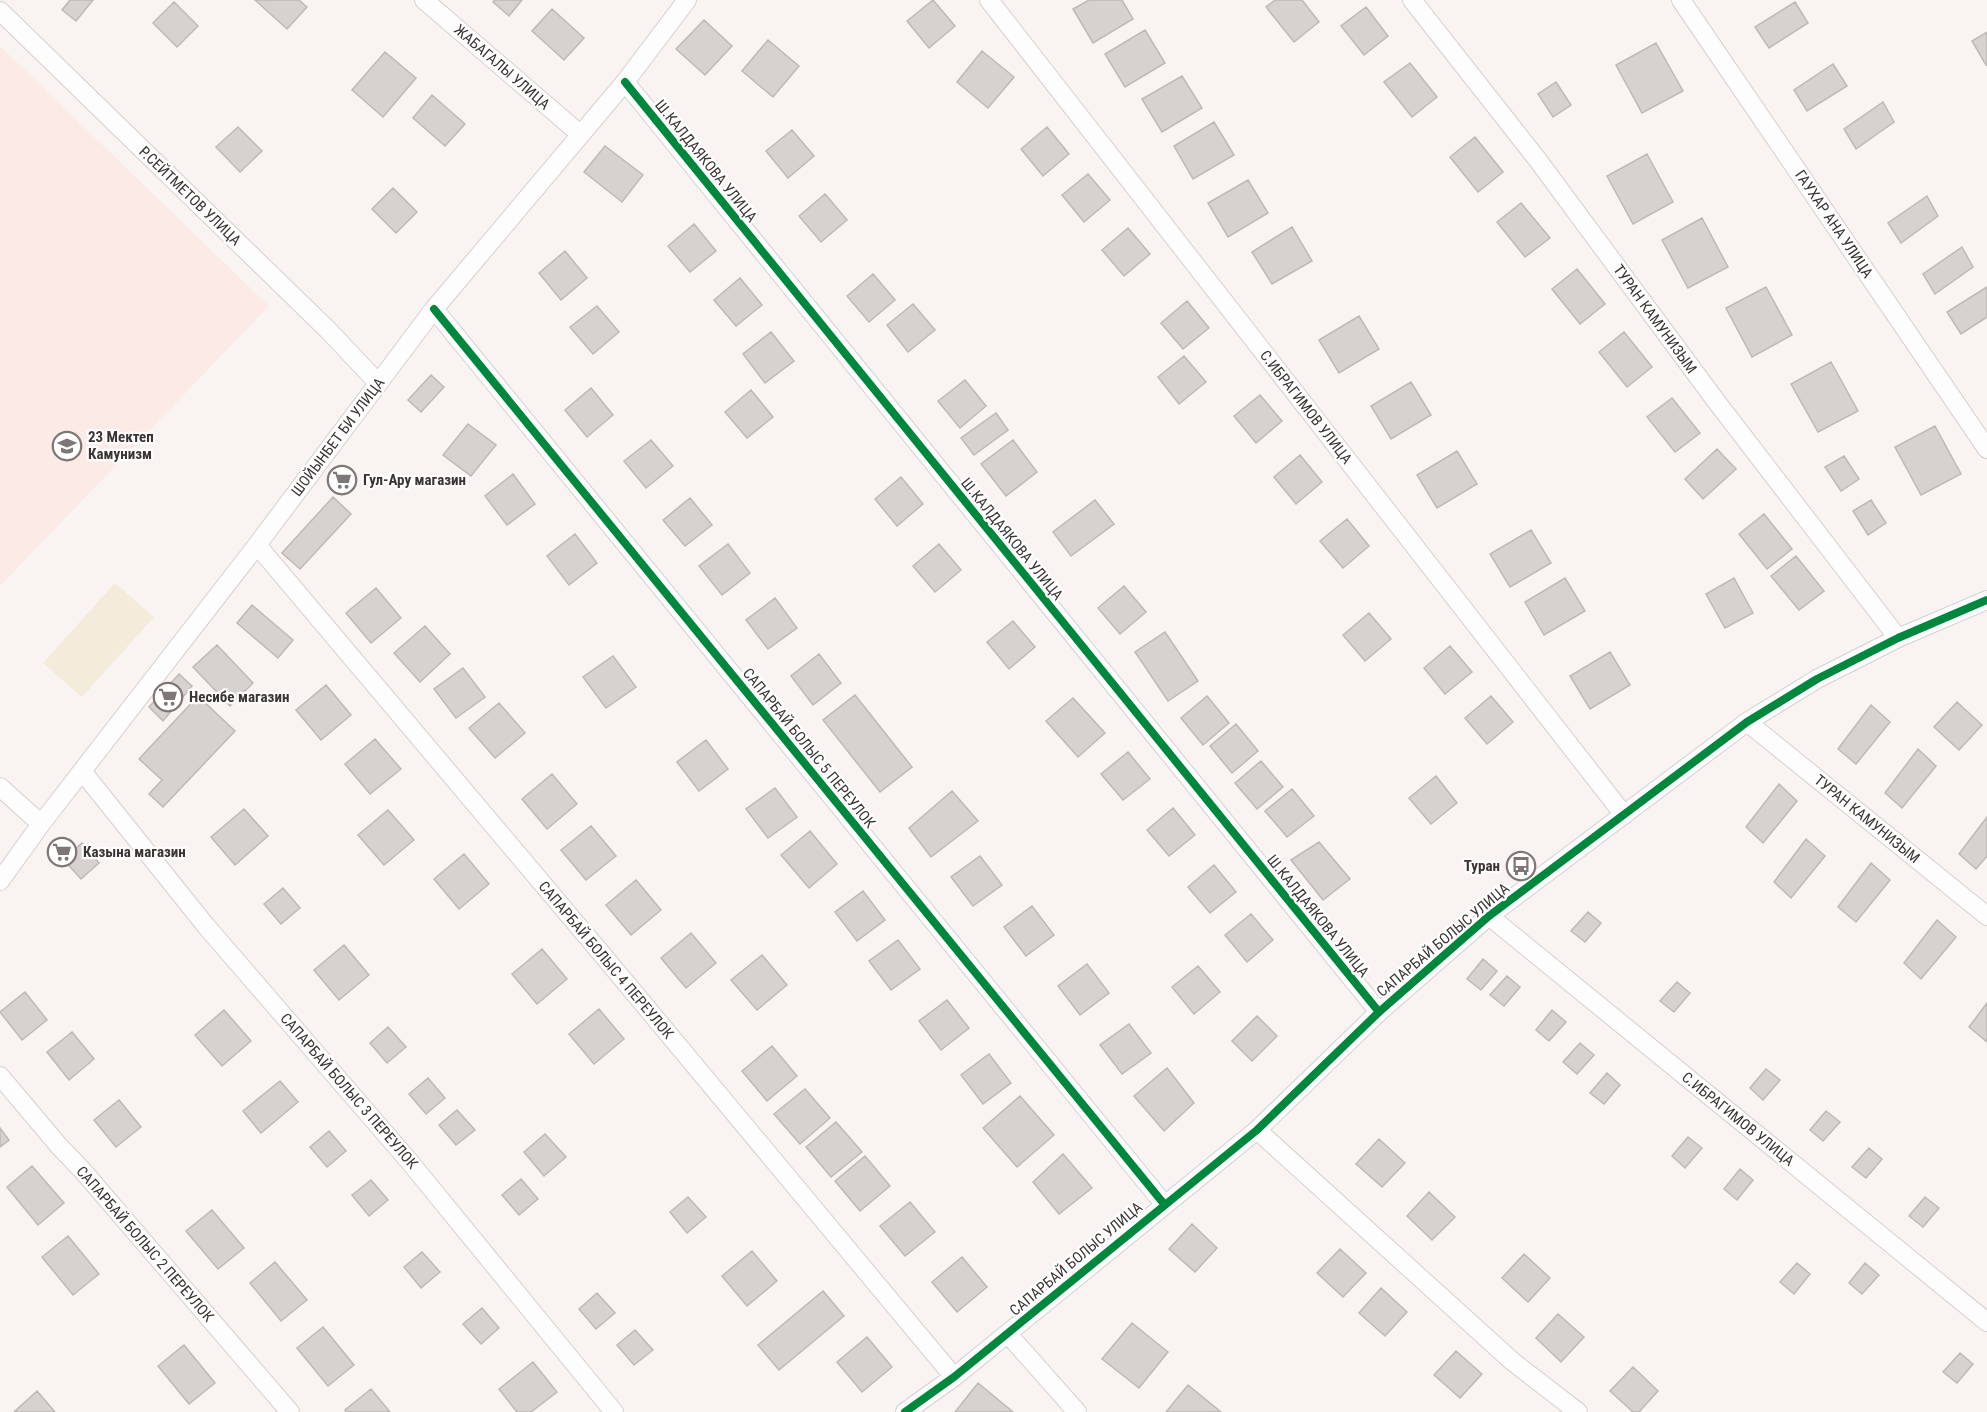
<svg xmlns="http://www.w3.org/2000/svg" width="1987" height="1412" font-family="'Roboto Condensed',sans-serif">
  <style>
    .built { fill: #fceae7 }
    .green { fill: #f5ebda }
    .building { fill: #d7d2cf; stroke: #beb9b7; stroke-width: 1.5 }
    .lines { fill: none; stroke-linecap: round; stroke-linejoin: round }
    .street-casing { stroke: #d6d0cf; stroke-width: 20 }
    .street { stroke: #fefdfd; stroke-width: 18 }
    .cycleway-casing { stroke: #fff; stroke-width: 11 }
    .cycleway { stroke: #00873e; stroke-width: 8 }
    .labels { text-anchor: middle; dominant-baseline: central; stroke-width: 4.5; stroke-linejoin: round; paint-order: stroke }
    .street-label { font-size: 15px; fill: #3b3433; stroke: #fff }
    .poi-label { font-size: 15px; font-weight: bold; fill: #3b3433; stroke: #fff; text-anchor: start }
  </style>
  <rect width="100%" height="100%" fill="#f9f3f2"/>
  <path class="built" d="M0,46L269,306L0,586Z"/>
  <path class="green" d="M115,583L154,617L82,697L43,663Z"/>
  <path class="building" d="M70,0H93L76,21L62,10Z
    M255,0H299L307,7L287,29Z
    M495,0H522L509,16L493,2Z
    M933,0L955,26L929,48L907,21Z
    M1089,0H1122L1133,19L1093,43L1073,9Z
    M1275,0H1302L1319,22L1294,42L1266,7Z
    M174,2L198,26L177,47L153,23Z
    M1795,2L1808,23L1769,48L1755,27Z
    M1366,7L1388,36L1364,55L1341,26Z
    M552,9L584,38L564,60L532,31Z
    M704,20L732,46L705,75L676,49Z
    M1145,30L1165,63L1125,87L1105,54Z
    M1987,32V65H1986L1972,41Z
    M768,40L799,66L773,97L742,71Z
    M1656,43L1683,91L1642,113L1616,65Z
    M982,51L1014,77L988,108L957,82Z
    M385,52L416,78L383,117L352,90Z
    M1410,63L1437,97L1412,117L1384,82Z
    M1833,64L1847,86L1807,111L1794,90Z
    M1182,76L1202,108L1162,132L1142,99Z
    M1556,82L1571,105L1553,117L1538,94Z
    M432,95L465,124L445,146L413,118Z
    M1883,102L1894,122L1856,149L1844,129Z
    M1214,122L1234,155L1193,179L1174,146Z
    M238,127L262,151L240,172L216,147Z
    M1047,127L1069,154L1043,176L1021,149Z
    M792,130L814,156L788,178L766,151Z
    M1475,137L1503,172L1478,192L1450,157Z
    M605,146L643,175L622,202L584,172Z
    M1647,154L1673,202L1633,224L1607,176Z
    M1088,174L1110,200L1084,222L1062,195Z
    M1248,180L1268,213L1228,237L1208,203Z
    M393,188L417,212L396,233L372,209Z
    M825,194L847,220L821,242L799,216Z
    M1927,196L1938,216L1901,243L1888,223Z
    M1521,203L1550,238L1525,257L1497,222Z
    M1702,218L1728,267L1688,288L1662,240Z
    M694,224L716,251L690,272L668,246Z
    M1292,227L1312,261L1272,284L1252,252Z
    M1128,228L1150,254L1124,276L1102,250Z
    M1962,247L1973,267L1935,294L1923,274Z
    M565,251L587,278L561,300L539,273Z
    M1577,269L1605,304L1580,324L1552,289Z
    M873,274L895,300L869,322L847,296Z
    M740,278L762,305L736,326L714,300Z
    M1766,287L1792,335L1752,357L1726,308Z
    M1987,287V317L1961,334L1947,312Z
    M1187,301L1209,328L1183,349L1161,323Z
    M913,304L935,330L908,352L887,325Z
    M597,306L619,332L593,354L570,327Z
    M1359,316L1379,349L1339,373L1319,340Z
    M771,332L794,361L765,383L743,354Z
    M1624,332L1652,367L1627,387L1599,352Z
    M1184,356L1206,382L1179,404L1158,377Z
    M1831,362L1858,411L1818,432L1791,384Z
    M431,375L444,387L421,412L408,400Z
    M965,380L986,406L960,428L938,401Z
    M1411,382L1431,415L1391,439L1371,406Z
    M591,388L613,415L587,437L565,410Z
    M751,390L773,417L747,438L725,412Z
    M1260,395L1282,421L1256,443L1234,416Z
    M1672,398L1700,433L1675,452L1647,417Z
    M996,413L1008,430L974,455L961,438Z
    M468,424L496,445L471,476L443,455Z
    M1935,426L1961,474L1921,495L1895,447Z
    M651,440L673,466L646,488L624,461Z
    M1013,440L1037,472L1006,496L981,464Z
    M1717,449L1736,469L1703,499L1685,479Z
    M1457,451L1477,484L1437,508L1417,475Z
    M1300,455L1322,482L1296,504L1274,477Z
    M1844,456L1859,479L1841,491L1825,467Z
    M513,474L535,504L507,525L485,496Z
    M901,477L923,504L897,526L875,499Z
    M333,497L351,514L300,569L282,553Z
    M690,498L712,525L685,546L663,520Z
    M1095,500L1114,524L1071,556L1053,532Z
    M1871,500L1886,523L1868,535L1853,511Z
    M1764,514L1792,549L1767,569L1739,534Z
    M1347,519L1369,546L1343,568L1320,541Z
    M1531,530L1551,563L1510,587L1490,554Z
    M575,534L597,563L569,585L547,556Z
    M728,544L750,573L722,595L699,566Z
    M939,544L961,570L935,592L913,566Z
    M1796,556L1824,591L1799,610L1771,576Z
    M1565,578L1585,611L1544,635L1525,602Z
    M1734,578L1753,613L1725,628L1706,594Z
    M1124,586L1146,612L1120,634L1098,608Z
    M376,588L401,618L371,643L346,613Z
    M775,598L797,628L768,649L746,620Z
    M252,605L293,640L278,658L237,623Z
    M1369,613L1391,639L1365,661L1343,635Z
    M1013,621L1035,647L1009,669L987,642Z
    M425,626L450,654L420,682L394,653Z
    M1165,632L1198,681L1168,701L1135,652Z
    M217,645L253,683L230,706L193,667Z
    M1450,646L1472,672L1445,694L1424,668Z
    M1610,652L1630,685L1590,709L1570,676Z
    M819,654L841,683L813,705L791,676Z
    M613,656L636,687L606,708L583,677Z
    M463,668L485,697L456,718L434,689Z
    M179,674L192,686L163,721L149,707Z
    M326,685L351,715L321,740L296,710Z
    M855,695L912,767L880,792L823,720Z
    M198,696L235,731L163,807L149,794L162,780L139,759Z
    M1207,696L1229,723L1203,745L1181,718Z
    M1491,696L1513,722L1487,744L1465,718Z
    M1073,698L1105,733L1078,757L1046,721Z
    M1957,702L1982,725L1959,750L1934,727Z
    M499,703L525,733L495,758L469,728Z
    M1871,705L1890,722L1856,764L1838,749Z
    M1236,724L1258,751L1232,773L1210,746Z
    M375,739L401,769L370,794L345,764Z
    M706,740L728,769L699,791L677,762Z
    M1918,749L1936,766L1902,808L1885,793Z
    M1128,752L1150,779L1123,800L1101,774Z
    M1261,761L1283,787L1257,809L1235,783Z
    M552,774L577,804L547,829L522,799Z
    M1436,776L1457,803L1431,824L1409,798Z
    M1779,784L1797,801L1763,843L1746,827Z
    M775,788L797,817L768,838L746,809Z
    M1292,789L1314,816L1287,837L1265,811Z
    M952,791L978,821L931,857L909,828Z
    M1173,808L1195,835L1169,856L1147,830Z
    M244,809L268,836L235,865L211,837Z
    M388,810L414,840L384,865L358,835Z
    M1987,817V856L1976,869L1959,854Z
    M591,826L616,856L586,880L561,850Z
    M810,831L837,864L809,888L781,855Z
    M1806,839L1825,856L1791,898L1774,882Z
    M1319,842L1350,879L1323,900L1291,860Z
    M82,843L99,863L81,879L63,859Z
    M464,854L489,884L459,909L434,879Z
    M980,856L1002,885L973,906L951,877Z
    M1871,863L1890,880L1856,922L1838,907Z
    M1214,865L1236,892L1210,913L1188,887Z
    M636,880L661,910L631,935L606,905Z
    M283,888L300,908L281,924L264,904Z
    M863,891L885,920L857,941L835,912Z
    M1032,906L1054,935L1026,956L1004,927Z
    M1588,912L1601,923L1585,942L1571,931Z
    M1251,914L1273,940L1247,962L1225,935Z
    M1937,920L1956,937L1921,979L1904,963Z
    M691,933L716,963L686,988L661,958Z
    M898,940L920,969L891,990L869,961Z
    M344,945L369,975L339,1000L314,970Z
    M542,949L567,979L537,1004L512,974Z
    M762,955L787,985L757,1010L731,980Z
    M1483,959L1497,971L1481,990L1467,979Z
    M1087,964L1109,993L1080,1015L1058,986Z
    M1198,966L1220,992L1194,1014L1172,987Z
    M1507,976L1520,987L1504,1006L1490,995Z
    M1677,982L1690,993L1674,1012L1660,1001Z
    M25,992L47,1020L22,1040L0,1012Z
    M947,1000L969,1028L941,1050L919,1021Z
    M1987,1003V1042L1969,1027Z
    M599,1009L624,1039L594,1064L569,1034Z
    M224,1010L251,1041L222,1066L195,1035Z
    M1552,1010L1566,1022L1549,1041L1536,1030Z
    M1257,1016L1277,1036L1252,1061L1232,1041Z
    M1129,1024L1151,1053L1122,1074L1100,1045Z
    M388,1027L406,1047L387,1063L370,1043Z
    M72,1032L94,1059L69,1080L47,1052Z
    M1580,1043L1594,1055L1577,1074L1563,1062Z
    M772,1046L797,1076L767,1101L742,1071Z
    M989,1054L1011,1083L983,1104L961,1075Z
    M1167,1068L1194,1103L1164,1131L1134,1096Z
    M1766,1069L1780,1080L1763,1100L1750,1088Z
    M1607,1073L1620,1085L1604,1104L1590,1093Z
    M428,1078L445,1098L426,1114L409,1094Z
    M280,1081L298,1102L261,1133L243,1111Z
    M805,1089L830,1118L800,1144L774,1114Z
    M1020,1096L1054,1135L1017,1167L983,1128Z
    M119,1100L141,1127L116,1147L94,1120Z
    M457,1110L475,1130L456,1145L439,1125Z
    M1826,1111L1840,1122L1823,1141L1810,1130Z
    M836,1122L862,1152L831,1177L806,1147Z
    M0,1128L9,1140L0,1147Z
    M329,1131L346,1151L327,1167L310,1147Z
    M545,1134L566,1157L544,1176L524,1152Z
    M1688,1137L1702,1148L1685,1168L1672,1156Z
    M1379,1139L1405,1163L1382,1187L1356,1164Z
    M1869,1148L1882,1159L1866,1178L1852,1167Z
    M1063,1154L1092,1188L1059,1214L1033,1182Z
    M865,1156L890,1186L860,1211L835,1181Z
    M32,1166L64,1203L38,1225L7,1187Z
    M1740,1169L1753,1180L1737,1200L1724,1189Z
    M521,1179L538,1199L519,1215L502,1195Z
    M371,1180L388,1200L369,1216L352,1195Z
    M1429,1192L1455,1217L1432,1240L1407,1216Z
    M688,1197L706,1217L687,1233L670,1212Z
    M1925,1197L1939,1208L1923,1227L1909,1216Z
    M910,1202L935,1232L905,1256L880,1226Z
    M212,1210L244,1248L218,1269L186,1231Z
    M1192,1224L1217,1248L1195,1272L1169,1249Z
    M68,1236L99,1274L73,1295L42,1257Z
    M1340,1249L1366,1273L1343,1297L1317,1273Z
    M752,1251L777,1281L747,1306L722,1276Z
    M422,1252L440,1272L421,1288L404,1267Z
    M1524,1254L1550,1278L1528,1302L1502,1278Z
    M962,1257L987,1287L957,1312L932,1282Z
    M275,1262L307,1300L281,1321L250,1283Z
    M1797,1263L1810,1274L1794,1294L1780,1282Z
    M1865,1263L1879,1275L1862,1294L1849,1283Z
    M1381,1288L1407,1312L1385,1336L1359,1313Z
    M823,1291L844,1316L779,1370L758,1345Z
    M597,1293L615,1313L596,1329L579,1309Z
    M482,1308L499,1328L481,1344L463,1324Z
    M1558,1314L1584,1337L1561,1362L1536,1338Z
    M1132,1323L1168,1352L1139,1388L1102,1359Z
    M323,1327L354,1365L328,1386L297,1348Z
    M635,1330L653,1350L634,1365L617,1345Z
    M867,1337L892,1367L862,1392L837,1362Z
    M184,1345L215,1383L189,1404L158,1366Z
    M1456,1351L1482,1374L1460,1398L1434,1375Z
    M1960,1353L1973,1364L1957,1383L1943,1372Z
    M533,1362L557,1392L531,1412H517L499,1389Z
    M1633,1367L1658,1391L1639,1412H1633L1610,1391Z
    M978,1383L1013,1412H955Z
    M1188,1385L1221,1412H1166Z
    M371,1389L390,1412H346L345,1410Z
    M37,1391L55,1412H14Z"/>
  <g class="lines">
    <g class="street-casing">
      <path id="street" d="M424,0L580,134
        M989,0C1201,271 1411,544 1624,815
        M1412,0L1537,159L1716,401L1898,638
        M1681,0L1987,449
        M0,11L329,331L378,383
        M625,82L1379,1012
        M434,309L1164,1204
        M257,545L611,965L954,1377
        M1747,722L1987,916
        M82,771L206,926L409,1161L614,1412
        M0,787L41,824
        M0,881L41,824L257,545L434,309L625,82L687,0
        M1489,916L1987,1322
        M0,1076L59,1146L82,1170L290,1412
        M1257,1130L1512,1361L1578,1412
        M1008,1334L1077,1412
        M905,1412L954,1377L1257,1130L1379,1012L1489,916L1747,722L1817,679L1898,638L1987,600"/>
    </g>
    <use href="#street" class="street"/>
    <g class="cycleway-casing">
      <path id="cycleway" d="M625,82L1379,1012
        M434,309L1164,1204
        M905,1412L954,1377L1257,1130L1379,1012L1489,916L1747,722L1817,679L1898,638L1987,600"/>
    </g>
    <use href="#cycleway" class="cycleway"/>
  </g>
  <defs>
    <g id="school-ring" transform="scale(1.5)"><circle r="9.5" fill="#fff" stroke="#7e7776" stroke-width="1.5"/><path d="M0-5L7-2L0 1L-7-2ZM-4 1L0 2.5L4 1V4Q0 6-4 4Z" fill="#7e7776"/></g>
    <g id="supermarket-ring" transform="scale(1.5)"><circle r="9.5" fill="#fff" stroke="#7e7776" stroke-width="1.5"/><path d="M-6-5.5h2.5l.6 2H6L4.5 2H-2.5L-4.4-4H-6ZM-1.5 3.2a1.3 1.3 0 1 0 .1 0ZM3 3.2a1.3 1.3 0 1 0 .1 0Z" fill="#7e7776"/></g>
    <g id="bus-ring" transform="scale(1.5)"><circle r="9.5" fill="#fff" stroke="#7e7776" stroke-width="1.5"/><path d="M-5-6H5V4H4V6H2V4H-2V6H-4V4H-5ZM-3.5-4V0h7V-4ZM-3.5 1.2v1.5H-2V1.2ZM2 1.2v1.5H3.5V1.2Z" fill="#7e7776"/></g>
  </defs>
  <g fill-rule="evenodd">
    <use href="#school-ring" x="67" y="446"/>
    <use href="#supermarket-ring" x="342" y="480"/>
    <use href="#supermarket-ring" x="168" y="697"/>
    <use href="#supermarket-ring" x="62" y="852"/>
    <use href="#bus-ring" x="1521" y="866"/>
  </g>
  <g class="labels">
    <g class="street-label">
      <text transform="translate(502 67) rotate(41)">ЖАБАГАЛЫ УЛИЦА</text>
      <text transform="translate(706 161) rotate(51)">Ш.КАЛДАЯКОВА УЛИЦА</text>
      <text transform="translate(190 196) rotate(44)">Р.СЕЙТМЕТОВ УЛИЦА</text>
      <text transform="translate(1834 224) rotate(56)">ГАУХАР АНА УЛИЦА</text>
      <text transform="translate(1655 319) rotate(54)">ТУРАН КАМУНИЗЫМ</text>
      <text transform="translate(1306 407) rotate(52)">С.ИБРАГИМОВ УЛИЦА</text>
      <text transform="translate(338 437) rotate(-53)">ШОЙЫНБЕТ БИ УЛИЦА</text>
      <text transform="translate(1012 539) rotate(51)">Ш.КАЛДАЯКОВА УЛИЦА</text>
      <text transform="translate(809 748) rotate(51)">САПАРБАЙ БОЛЫС 5 ПЕРЕУЛОК</text>
      <text transform="translate(1867 819) rotate(39)">ТУРАН КАМУНИЗЫМ</text>
      <text transform="translate(1318 916) rotate(51)">Ш.КАЛДАЯКОВА УЛИЦА</text>
      <text transform="translate(1443 940) rotate(-40)">САПАРБАЙ БОЛЫС УЛИЦА</text>
      <text transform="translate(606 960) rotate(50)">САПАРБАЙ БОЛЫС 4 ПЕРЕУЛОК</text>
      <text transform="translate(349 1091) rotate(49)">САПАРБАЙ БОЛЫС 3 ПЕРЕУЛОК</text>
      <text transform="translate(1738 1119) rotate(39)">С.ИБРАГИМОВ УЛИЦА</text>
      <text transform="translate(145 1244) rotate(49)">САПАРБАЙ БОЛЫС 2 ПЕРЕУЛОК</text>
      <text transform="translate(1076 1259) rotate(-40)">САПАРБАЙ БОЛЫС УЛИЦА</text>
    </g>
    <g class="poi-label">
      <text x="88" y="437">23 Мектеп<tspan x="88" dy="17">Камунизм</tspan></text>
      <text x="363" y="480">Гул-Ару магазин</text>
      <text x="189" y="697">Несибе магазин</text>
      <text x="83" y="852">Казына магазин</text>
      <text x="1500" y="866" text-anchor="end">Туран</text>
    </g>
  </g>
</svg>
